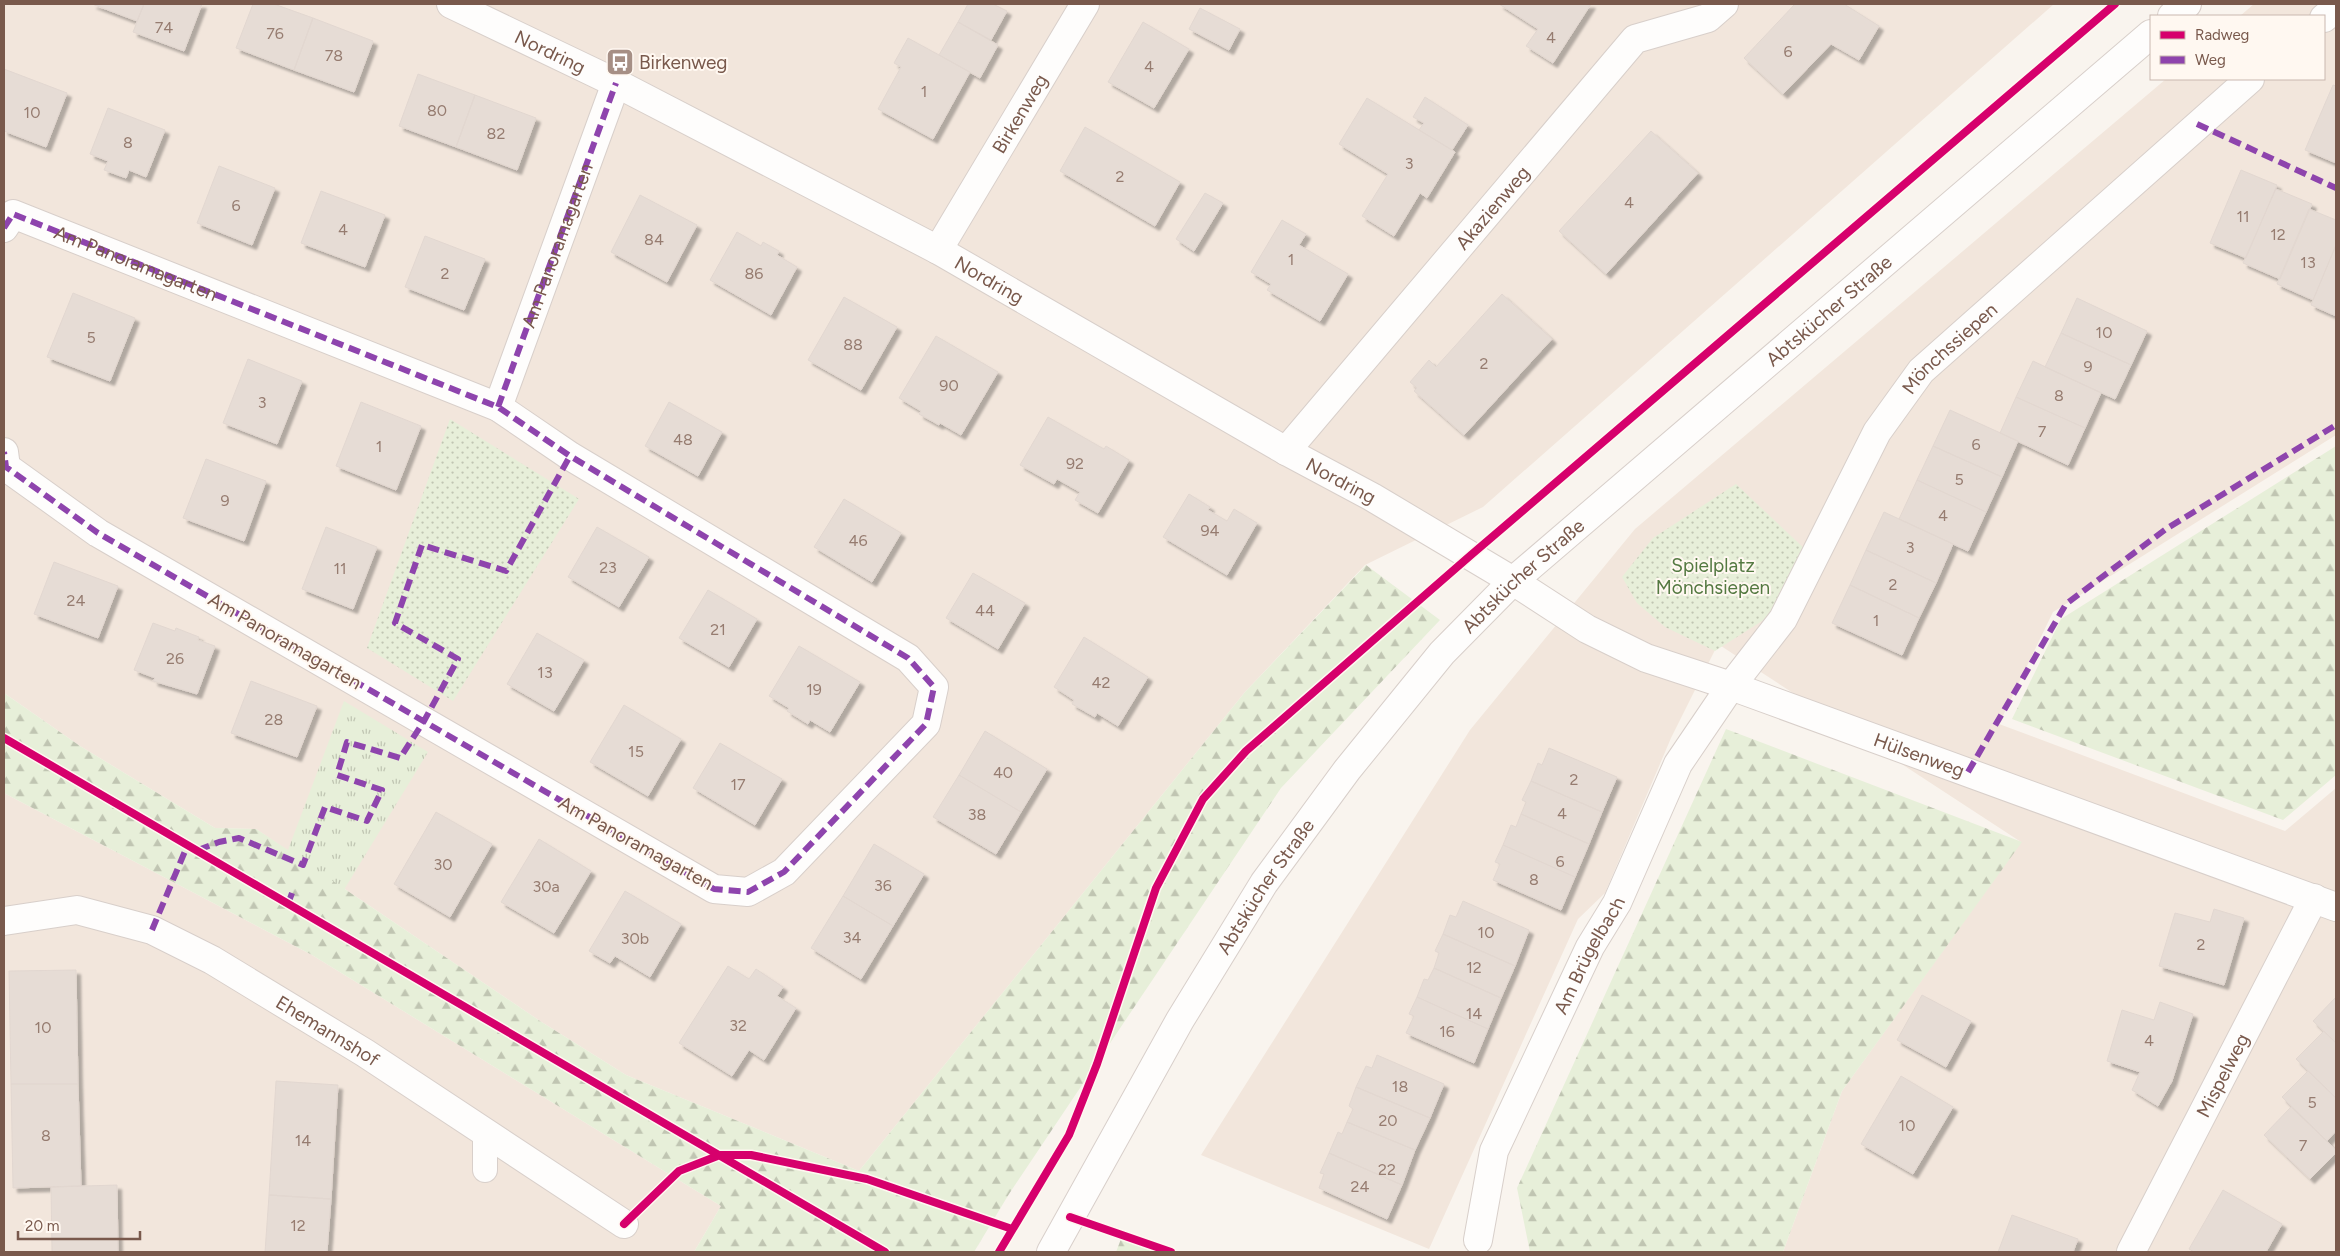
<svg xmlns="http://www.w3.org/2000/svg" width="2340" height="1256" font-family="Figtree,sans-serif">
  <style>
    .residential { fill: #f2e6dc }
    .grass { fill: url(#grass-tufts) }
    .forest { fill: url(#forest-firs) }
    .park { fill: url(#park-dots) }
    .building { fill: #e6dcd5; stroke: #e2d7d0; filter: url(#shadow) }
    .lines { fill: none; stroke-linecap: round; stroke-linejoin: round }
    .service-casing { stroke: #d8cfca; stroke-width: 26 }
    .minor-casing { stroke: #d8cfca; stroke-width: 30 }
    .tertiary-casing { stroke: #d8cfca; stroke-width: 30 }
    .service { stroke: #fefdfc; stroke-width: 24 }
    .minor { stroke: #fefdfc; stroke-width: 28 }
    .tertiary { stroke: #fefdfc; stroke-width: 28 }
    .quiet { stroke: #8e44ad; stroke-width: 6; stroke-dasharray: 12 6; stroke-linecap: butt }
    .cycleway-casing { stroke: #fff8f1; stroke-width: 11 }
    .cycleway { stroke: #d6006c; stroke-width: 8 }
    .labels { text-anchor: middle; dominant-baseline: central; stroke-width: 4; stroke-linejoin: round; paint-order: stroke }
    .number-label { font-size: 16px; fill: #967c70 }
    .street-label { font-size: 19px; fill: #79594c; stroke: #fff8f1 }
    .poi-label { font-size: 19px; fill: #79594c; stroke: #fff8f1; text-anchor: start }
    .park-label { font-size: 19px; fill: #547941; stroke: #fff8f1 }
  </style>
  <defs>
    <pattern id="grass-tufts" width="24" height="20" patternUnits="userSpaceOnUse" patternTransform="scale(1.25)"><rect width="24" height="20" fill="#e7efd9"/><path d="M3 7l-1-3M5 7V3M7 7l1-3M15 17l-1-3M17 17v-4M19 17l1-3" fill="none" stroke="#c0c5b2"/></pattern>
    <pattern id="forest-firs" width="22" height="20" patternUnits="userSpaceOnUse" patternTransform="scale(1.25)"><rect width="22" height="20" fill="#e7efd9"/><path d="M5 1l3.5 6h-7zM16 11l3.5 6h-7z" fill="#c0c5b2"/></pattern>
    <pattern id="park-dots" width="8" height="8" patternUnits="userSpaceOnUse" patternTransform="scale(1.25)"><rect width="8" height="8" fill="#e7efd9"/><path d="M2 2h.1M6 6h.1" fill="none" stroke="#c0c5b2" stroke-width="1.8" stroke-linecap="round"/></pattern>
    <filter id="shadow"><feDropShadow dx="4.5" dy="4.5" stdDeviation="1" flood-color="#0004"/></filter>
  </defs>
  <rect width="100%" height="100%" fill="#f9f4ee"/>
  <path class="residential" d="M4,4H2054L1483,507L1365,565L1245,692L859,1171L626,1075L540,1021L256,829L215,828L80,746L4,693Z
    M2254,4H2336V435L2053,612L1999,724L2285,831L2336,788V1252H1783L1842,1091L2021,842L1718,644L1671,738L1605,893L1578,919L1429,1249L1201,1155L1470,730L1635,529L2166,79H2324V16H2240Z
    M4,793L312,955L721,1206L694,1252H4Z"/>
  <path class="grass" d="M344,701L428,752L339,898L256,829L288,850Z"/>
  <path class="forest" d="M2336,446V775L2283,820L2012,719L2061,619Z
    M1366,565L1440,620L1281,788L1009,1194L974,1252H694L721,1206L312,955L4,793V693L80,746L215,828L256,829L540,1021L626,1075L859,1171L1245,692Z
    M1726,729L2022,842L1842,1091L1783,1252H1530L1517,1188Z
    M1121,1239L1155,1252H1116Z"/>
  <path class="park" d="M450,419L579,499L453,701L367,648Z
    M1736,484L1807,551L1773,614L1715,651L1665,627L1637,603L1622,577L1653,538Z"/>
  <path class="building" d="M92,4H144L137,21Z
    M144,4H202L184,51L133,32Z
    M253,4H274L313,18L294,70L236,48Z
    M968,4H993L1007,11L991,40L958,22Z
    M1499,4H1591L1553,63L1526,46L1538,29Z
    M1795,4H1844L1879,26L1859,60L1831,44L1783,94L1744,58Z
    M1200,8L1240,29L1229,50L1189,29Z
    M313,18L373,41L354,92L294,70Z
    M958,22L998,45L980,78L939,55Z
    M1143,22L1189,49L1154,108L1108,82Z
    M908,38L970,72L933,139L878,109L901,67L894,63Z
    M4,69L67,93L46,147L4,131Z
    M418,74L475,95L456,147L399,126Z
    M2333,85L2336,86V163L2305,150Z
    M475,95L536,118L517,170L456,147Z
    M1425,97L1468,125L1452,150L1419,130L1424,123L1413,117Z
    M1367,98L1455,152L1427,198L1420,193L1394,236L1362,216L1388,174L1339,144Z
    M108,108L165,130L146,177L129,170L126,178L104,170L108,161L90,154Z
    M1085,127L1180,182L1155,226L1060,171Z
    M1651,131L1698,173L1606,274L1559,231Z
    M219,166L275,188L252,245L197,223Z
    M2241,170L2277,185L2246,258L2210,243Z
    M2276,189L2312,204L2280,279L2243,263Z
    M321,191L385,215L365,267L301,243Z
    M1205,193L1223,203L1194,251L1176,239Z
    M640,195L697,225L667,282L611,252Z
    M2309,209L2336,220V245L2313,300L2277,284Z
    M1282,220L1306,234L1299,245L1348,274L1320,321L1267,290L1271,284L1251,272Z
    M737,232L761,246L763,242L779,251L777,255L797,267L771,315L710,280Z
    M425,236L485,259L464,310L405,287Z
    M2336,245V316L2311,305Z
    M73,293L135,318L110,381L47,357Z
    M1502,294L1552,339L1464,435L1414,391L1417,388L1410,382L1429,360L1436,367Z
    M844,297L897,327L861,390L808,360Z
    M2077,298L2147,331L2131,365L2061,333Z
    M2061,333L2131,365L2115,399L2045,367Z
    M936,336L998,372L961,435L940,423L939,425L919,414L921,411L899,398Z
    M248,359L302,381L277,444L223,423Z
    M2033,361L2101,393L2085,428L2016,397Z
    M2016,397L2085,428L2068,465L2000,433Z
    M361,402L421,426L396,490L336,466Z
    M669,402L722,432L698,476L645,446Z
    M1950,410L2018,441L2002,477L1933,446Z
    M1048,417L1104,449L1106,446L1129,460L1098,513L1075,500L1080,492L1057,479L1054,484L1020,465Z
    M1933,446L2002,477L1986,512L1917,480Z
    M206,459L266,481L244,541L183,518Z
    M1917,480L1986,512L1968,551L1899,519Z
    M1189,494L1210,507L1208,510L1227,521L1234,509L1257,523L1227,575L1163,537Z
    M844,499L901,533L872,582L814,547Z
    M1884,512L1953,544L1936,583L1866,550Z
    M326,527L377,547L353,609L302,589Z
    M597,527L649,557L619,607L568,577Z
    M1866,550L1936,583L1919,618L1850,585Z
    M54,562L118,586L98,638L34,614Z
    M973,573L1025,603L998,649L946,618Z
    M1850,585L1919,618L1902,655L1832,623Z
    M708,590L757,619L729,667L679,638Z
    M153,623L175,631L176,628L199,637L198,640L215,646L197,694L153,681L155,678L134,670Z
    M537,633L584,660L554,711L507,684Z
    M1084,637L1148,677L1118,726L1097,713L1095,717L1072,704L1074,700L1054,687Z
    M799,646L860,682L830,732L810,720L808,724L787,711L789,708L769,696Z
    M251,681L317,706L297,757L231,733Z
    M624,705L681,739L648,796L590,762Z
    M985,731L1047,769L1021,812L959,775Z
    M720,743L782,779L755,825L693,788Z
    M1549,748L1617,777L1602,812L1531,781L1538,763L1542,765Z
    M959,775L1021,812L996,854L933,817Z
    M1531,781L1602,812L1589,844L1521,814L1526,802L1522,800Z
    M436,812L492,844L450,917L394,884Z
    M1521,814L1589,844L1575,877L1503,845L1511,825L1516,827Z
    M539,839L591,871L554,933L501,902Z
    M874,844L924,874L893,926L843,896Z
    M1503,845L1575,877L1561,910L1493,880L1500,864L1495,862Z
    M625,891L681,924L650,977L615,956L610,963L589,951Z
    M843,896L893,926L861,979L811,948Z
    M1463,901L1529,930L1515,966L1443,934L1450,915L1456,917Z
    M2214,909L2244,918L2224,985L2159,966L2175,913L2210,922Z
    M1443,934L1515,966L1501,998L1434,968L1439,953L1435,951Z
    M728,966L749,979L756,969L783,987L777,996L796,1008L764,1060L749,1050L732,1076L679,1043Z
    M1434,968L1501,998L1488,1029L1417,997L1424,979L1428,980Z
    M76,970L78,1084H11L9,971Z
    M1922,995L1971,1021L1946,1067L1897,1040Z
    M1417,997L1488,1029L1474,1063L1406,1033L1414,1016L1409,1014Z
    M2336,997V1043L2313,1021Z
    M2160,1002L2193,1014L2172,1081L2158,1106L2132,1090L2140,1072L2107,1061L2122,1010L2154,1020Z
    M2324,1031L2336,1043V1098L2296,1059Z
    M1377,1055L1444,1084L1430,1118L1356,1087L1366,1066L1372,1068Z
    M2308,1071L2336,1098V1131L2327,1141L2282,1097Z
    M1901,1076L1953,1107L1913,1174L1861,1144Z
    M276,1081L338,1085L331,1199L269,1195Z
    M11,1084H78L81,1186L13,1188Z
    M1356,1087L1430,1118L1415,1150L1347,1122L1353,1109L1349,1106Z
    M2291,1107L2336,1150V1153L2310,1179L2264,1135Z
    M1347,1122L1415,1150L1402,1185L1329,1153L1338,1132L1342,1134Z
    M1329,1153L1402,1185L1387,1219L1319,1188L1324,1174L1320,1173Z
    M117,1185L118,1252H52L51,1187Z
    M2223,1190L2282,1224L2266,1252H2194L2189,1249Z
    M269,1195L331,1199L327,1252H265Z
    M2012,1215L2078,1239L2073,1252H1998Z"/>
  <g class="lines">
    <g class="service-casing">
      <path id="service" d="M485,1170V1132"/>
    </g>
    <g class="minor-casing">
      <g id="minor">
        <path d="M2324,18L2336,8"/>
        <path id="s1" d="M4,228L13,214L498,407L570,456L908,658L934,687L926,724L784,872L748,892L714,889L98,533L6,467L4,452"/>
        <path id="s2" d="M938,250L1085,4"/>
        <path id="s3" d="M498,407L616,83"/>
        <path id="s4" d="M1286,451L1635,39L1708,18L1724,4"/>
        <path id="s5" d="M1513,581L1587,629L1646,658L1731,686L2336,907"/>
        <path id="s6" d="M4,921L77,910L152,930L212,960L365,1053L624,1224"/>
        <path id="s7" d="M1478,1240L1494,1151L1590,947L1617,903L1678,764L1731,686L1783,619L1877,432L1921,371L2250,79"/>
        <path id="s8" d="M2131,1252L2314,898"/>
      </g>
    </g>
    <g class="tertiary-casing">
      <g id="tertiary">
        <path id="s9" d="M451,4L616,83L938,250L1286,451L1372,497L1513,581"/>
        <path d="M2172,16L2187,4"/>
        <path id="s10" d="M1051,1252L1180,1020L1264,883L1347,770L1442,653L1513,581L2151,34"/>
      </g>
    </g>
    <use href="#service" class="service"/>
    <use href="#minor" class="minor"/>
    <use href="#tertiary" class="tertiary"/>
    <path class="quiet" d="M2197,124L2336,188
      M4,228L13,214L498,407L570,456L908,658L934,687L926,724L784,872L748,892L714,889L98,533L6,467L4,452
      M498,407L616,83
      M1968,772L2066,604L2166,529L2336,425
      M198,850L219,842L239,838L303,865L325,807L367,821L382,790L337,775L347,742L400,758L424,721L458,659L395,623L422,545L506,571L570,456
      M288,904L292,893
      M152,930L188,844"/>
    <g class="cycleway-casing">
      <path id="cycleway" d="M4,738L885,1252
        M1070,1217L1171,1252
        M624,1224L679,1171L720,1155H751L867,1179L1012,1229
        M999,1252L1069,1135L1097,1064L1156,888L1203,799L1246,751L1471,555L2115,4"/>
    </g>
    <use href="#cycleway" class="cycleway"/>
  </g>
  <defs>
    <g id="bus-square" transform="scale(1.4375)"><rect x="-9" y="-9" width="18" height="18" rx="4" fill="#a68f85" stroke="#fff8f1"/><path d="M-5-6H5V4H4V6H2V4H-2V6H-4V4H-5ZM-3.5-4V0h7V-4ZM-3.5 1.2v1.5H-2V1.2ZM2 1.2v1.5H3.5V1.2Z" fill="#fff"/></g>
  </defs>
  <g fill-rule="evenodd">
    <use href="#bus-square" x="620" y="62"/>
  </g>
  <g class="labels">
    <g class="number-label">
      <text x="164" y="27">74</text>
      <text x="275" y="33">76</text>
      <text x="1551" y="37">4</text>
      <text x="1788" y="51">6</text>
      <text x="334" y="55">78</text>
      <text x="1149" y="66">4</text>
      <text x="924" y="91">1</text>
      <text x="437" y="110">80</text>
      <text x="32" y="112">10</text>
      <text x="496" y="133">82</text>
      <text x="128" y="142">8</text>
      <text x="1409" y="163">3</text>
      <text x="1120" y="176">2</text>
      <text x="1629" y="202">4</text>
      <text x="236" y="205">6</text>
      <text x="2243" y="216">11</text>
      <text x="343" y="229">4</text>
      <text x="2278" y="234">12</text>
      <text x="654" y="239">84</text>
      <text x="1291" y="259">1</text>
      <text x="2308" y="262">13</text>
      <text x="445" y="273">2</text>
      <text x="754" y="273">86</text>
      <text x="2104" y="332">10</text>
      <text x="91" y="337">5</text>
      <text x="853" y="344">88</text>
      <text x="1484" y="363">2</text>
      <text x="2088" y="366">9</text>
      <text x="949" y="385">90</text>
      <text x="2059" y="395">8</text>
      <text x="262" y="402">3</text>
      <text x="2042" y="431">7</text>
      <text x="683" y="439">48</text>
      <text x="1976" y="444">6</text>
      <text x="379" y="446">1</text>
      <text x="1075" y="463">92</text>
      <text x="1959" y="479">5</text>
      <text x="225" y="500">9</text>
      <text x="1943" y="515">4</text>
      <text x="1210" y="530">94</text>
      <text x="858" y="540">46</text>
      <text x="1910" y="547">3</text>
      <text x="608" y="567">23</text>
      <text x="340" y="568">11</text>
      <text x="1893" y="584">2</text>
      <text x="76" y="600">24</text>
      <text x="985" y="610">44</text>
      <text x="1876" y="620">1</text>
      <text x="718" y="629">21</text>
      <text x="175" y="658">26</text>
      <text x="545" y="672">13</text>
      <text x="1101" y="682">42</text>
      <text x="814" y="689">19</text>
      <text x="274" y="719">28</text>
      <text x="636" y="751">15</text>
      <text x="1003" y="772">40</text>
      <text x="1574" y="779">2</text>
      <text x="738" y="784">17</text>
      <text x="1562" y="813">4</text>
      <text x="977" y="814">38</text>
      <text x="1560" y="861">6</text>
      <text x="443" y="864">30</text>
      <text x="1534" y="879">8</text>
      <text x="883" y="885">36</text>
      <text x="546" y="886">30a</text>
      <text x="1486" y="932">10</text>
      <text x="852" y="937">34</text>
      <text x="635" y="938">30b</text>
      <text x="2201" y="944">2</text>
      <text x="1474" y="967">12</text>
      <text x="1474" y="1013">14</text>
      <text x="738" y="1025">32</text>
      <text x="43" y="1027">10</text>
      <text x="1447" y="1031">16</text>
      <text x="2149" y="1040">4</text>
      <text x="1400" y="1086">18</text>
      <text x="2312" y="1102">5</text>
      <text x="1388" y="1120">20</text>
      <text x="1907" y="1125">10</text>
      <text x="46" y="1135">8</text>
      <text x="303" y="1140">14</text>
      <text x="2303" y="1145">7</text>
      <text x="1387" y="1169">22</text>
      <text x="1360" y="1186">24</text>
      <text x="298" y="1225">12</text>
    </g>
    <g class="street-label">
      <text stroke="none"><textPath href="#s9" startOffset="110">Nordring</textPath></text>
      <text stroke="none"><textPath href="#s2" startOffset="159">Birkenweg</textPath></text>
      <text stroke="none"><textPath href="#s4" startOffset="319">Akazienweg</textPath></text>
      <text stroke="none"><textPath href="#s3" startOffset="172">Am Panoramagarten</textPath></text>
      <text stroke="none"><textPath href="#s1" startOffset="149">Am Panoramagarten</textPath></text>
      <text stroke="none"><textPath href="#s9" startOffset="605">Nordring</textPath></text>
      <text stroke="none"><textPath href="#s10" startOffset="1234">Abtskücher Straße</textPath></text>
      <text stroke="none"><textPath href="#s7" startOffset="1019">Mönchssiepen</textPath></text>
      <text stroke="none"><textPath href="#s9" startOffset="1010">Nordring</textPath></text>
      <text stroke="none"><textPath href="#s10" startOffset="829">Abtskücher Straße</textPath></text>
      <text transform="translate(285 641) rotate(30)">Am Panoramagarten</text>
      <text stroke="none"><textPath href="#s5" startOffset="444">Hülsenweg</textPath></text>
      <text transform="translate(636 843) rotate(29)">Am Panoramagarten</text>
      <text stroke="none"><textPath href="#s10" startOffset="424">Abtskücher Straße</textPath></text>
      <text stroke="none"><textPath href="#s7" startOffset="308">Am Brügelbach</textPath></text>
      <text stroke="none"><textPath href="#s6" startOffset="354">Ehemannshof</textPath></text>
      <text stroke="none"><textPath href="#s8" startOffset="199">Mispelweg</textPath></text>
    </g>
    <g class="poi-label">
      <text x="639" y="62">Birkenweg</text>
    </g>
    <g class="park-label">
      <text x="1713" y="565">Spielplatz<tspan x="1713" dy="22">Mönchsiepen</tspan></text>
    </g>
  </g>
  <rect width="2340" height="1256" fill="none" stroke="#79594c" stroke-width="10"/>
  <rect x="2150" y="15" width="175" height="65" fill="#fff8f1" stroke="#c9b8af"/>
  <rect x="2160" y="31" width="25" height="8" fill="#d6006c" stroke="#c9b8af"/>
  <text x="2195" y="40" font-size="15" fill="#79594c">Radweg</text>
  <rect x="2160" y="56" width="25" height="8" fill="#8e44ad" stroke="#c9b8af"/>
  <text x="2195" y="65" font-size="15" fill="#79594c">Weg</text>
  <path d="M18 1231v8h122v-8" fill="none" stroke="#79594c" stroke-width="2.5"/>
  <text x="25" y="1231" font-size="15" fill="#79594c" stroke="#fff8f1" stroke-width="4" paint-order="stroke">20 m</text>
</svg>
